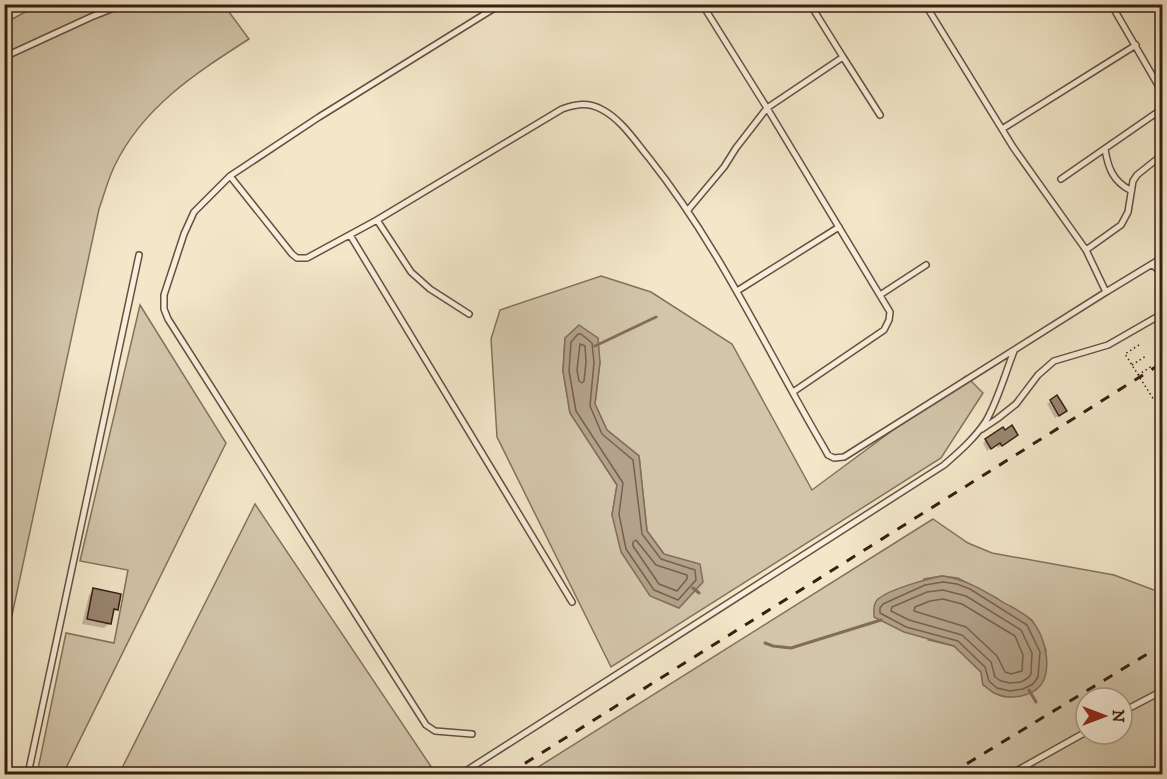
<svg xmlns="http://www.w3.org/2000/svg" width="1167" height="779" font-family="'IM FELL DW Pica',serif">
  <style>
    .green { fill: #d2c5aa; stroke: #85715e; stroke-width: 1.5; fill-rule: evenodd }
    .water { fill: #b3a28b; stroke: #826d5b; stroke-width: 1.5 }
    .shadow { fill: #0003 }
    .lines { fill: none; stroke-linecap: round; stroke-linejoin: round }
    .shore { stroke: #76604f; stroke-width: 1.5 }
    .stream { stroke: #826d5b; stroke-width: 3 }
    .building { fill: #998672; stroke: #381d13; stroke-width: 1.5 }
    .service-casing { stroke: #665040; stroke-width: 8 }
    .path { stroke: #381d13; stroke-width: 1.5; stroke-dasharray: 1.5 3; stroke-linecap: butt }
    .service { stroke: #f7efdc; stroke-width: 5 }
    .rail { stroke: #381d13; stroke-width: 3; stroke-dasharray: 10 10; stroke-linecap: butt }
    .path-bridge { stroke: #381d13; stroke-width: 1.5; stroke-dasharray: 1.5 3; stroke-linecap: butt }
  </style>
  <rect width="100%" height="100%" fill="#f2e7c9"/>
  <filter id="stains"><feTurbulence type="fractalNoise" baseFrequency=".00333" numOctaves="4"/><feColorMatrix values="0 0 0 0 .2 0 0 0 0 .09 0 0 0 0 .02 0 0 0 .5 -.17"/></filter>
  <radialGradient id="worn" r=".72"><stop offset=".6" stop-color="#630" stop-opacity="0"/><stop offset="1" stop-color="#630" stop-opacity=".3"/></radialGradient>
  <path class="green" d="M38,5H240L229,12L249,39C196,73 143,107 115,165C108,179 104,195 99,209L5,648V23Z
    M601,276L651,292L732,344L812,490L966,376L983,393L941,458L611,667L497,437L491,339L500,310ZM579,326L600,362L595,404L607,430L639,456L647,531L664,554L612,515L617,485L570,413L563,371L565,338Z
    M140,305L226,443L63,774H37L66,633L114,643L128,570L80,561Z
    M255,504L436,774H119Z
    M933,519L968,543L992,553L1114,575L1162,593V774H527ZM942,576L958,578L1032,620L1046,650L1037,689C1014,702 1005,695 983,685L981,672L954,646L928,640L924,579ZM1086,698H1122V734H1086Z"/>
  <path class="water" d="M579,325L598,338L600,362L595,404L607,430L639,456L647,531L664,554L700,564L703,582L679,608L650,596L621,552L612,515L617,485L570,413L563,371L565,338Z
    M942,576C964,579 979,588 998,599C1008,606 1025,612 1033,622C1044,636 1051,662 1044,680C1036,697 1010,701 994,693C990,691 987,687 983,685L981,672L954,646L904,632L874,617C874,610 873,603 878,599C890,589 927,579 942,576Z"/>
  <path class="shadow" d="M1051,401L1062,414L1055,418L1047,404Z
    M1013,438L998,448L996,445L987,451L983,443L986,440Z
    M94,590L116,609L111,614L110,623L104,628L82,624L89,595Z"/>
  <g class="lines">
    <path class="shore" d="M578,334H581L592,343L594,362L590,406L602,434L633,460L642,534L661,559L695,570L696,580L678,600L654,590L626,549L619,514L623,483L576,411L569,371L571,342Z
      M580,344L585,346L586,362L584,381L582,383L579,381L577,370Z
      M636,540L656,565L687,575V579L677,591L659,584L633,546V542Z
      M943,582L957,584L970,589L1027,625L1040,652L1038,677L1033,684L1023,689L1010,691L997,688L989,681L985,667L958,641L906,627L880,613V608L883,604L925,585Z
      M943,590L966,596L1021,630L1032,653L1031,674L1028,678L1021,682L1010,683L1001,681L995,677L991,662L962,635L909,620L891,611L892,607L927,592Z
      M943,599L962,604L1015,636L1023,655L1022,671L1011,674L1005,672L997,656L966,627L914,611L915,607L930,601Z"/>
    <path class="stream" d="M595,346L656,317
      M693,588L699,593
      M765,643L773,646L791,648L881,620
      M1029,690L1036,702
      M1032,774L1033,767"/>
  </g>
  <path class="building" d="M1057,395L1067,411L1059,416L1050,400Z
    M1012,425L1018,435L1002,446L1000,443L991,449L985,439L1003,427L1005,430Z
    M93,588L121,594L118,610L114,609L111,624L87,619Z"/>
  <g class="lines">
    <g class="service-casing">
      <path id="service" d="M702,4L767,108L890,312L889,320L884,330L793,392
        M1111,4L1162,92
        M4,57L91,17L124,4
        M843,57L880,115
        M1002,129L1136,45
        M1105,149C1108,168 1113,181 1130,190
        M230,176L292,254L297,258H307L377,220L562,109C576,104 588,102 601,109C621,119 635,141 649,158C719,246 766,349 823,446L828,455L834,458L844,457L1106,292L1086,250L1013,147L925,4
        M1061,179L1162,109
        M688,210L724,167L736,148L767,108L843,57L810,4
        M377,220L411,272L430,289L469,314
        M350,235L572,602
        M1086,250L1121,225L1128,212L1133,181L1137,175L1162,155
        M1152,264L1162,274
        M737,291L839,227
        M1106,292L1162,258
        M880,295L926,265
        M982,429L997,419L1016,404L1038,375L1054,361L1108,345L1162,314
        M1122,712L1162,691
        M472,734L435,731L426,725L168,319L164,309V295L184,234L194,212L230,176L319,117L501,4
        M28,774L139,255
        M461,774L944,465C959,452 975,438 986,421C998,400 1005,374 1014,351
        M1011,774L1086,732"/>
    </g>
    <path class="path" d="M1132,365L1146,356
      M1138,375L1152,366"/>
    <use href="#service" class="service"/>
    <path class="rail" d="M508,774L1162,363
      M950,774L1162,645"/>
    <path class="path-bridge" d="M1139,345L1125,354L1154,400"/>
  </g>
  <rect width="1167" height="779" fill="none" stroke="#f2e7c9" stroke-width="24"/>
  <rect x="6" y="6" width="1155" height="767" fill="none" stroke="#381d13" stroke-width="3"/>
  <rect x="12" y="12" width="1143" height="755" fill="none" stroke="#381d13" stroke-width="1.5"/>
  <g transform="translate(1104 716) rotate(90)"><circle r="28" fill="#f7efdc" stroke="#ab9b8c" stroke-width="1.5"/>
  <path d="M0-4.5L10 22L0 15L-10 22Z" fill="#8f2418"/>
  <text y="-9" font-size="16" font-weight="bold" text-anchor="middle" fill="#381d13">N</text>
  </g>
  <rect width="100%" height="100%" filter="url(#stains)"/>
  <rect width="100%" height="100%" fill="url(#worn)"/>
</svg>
